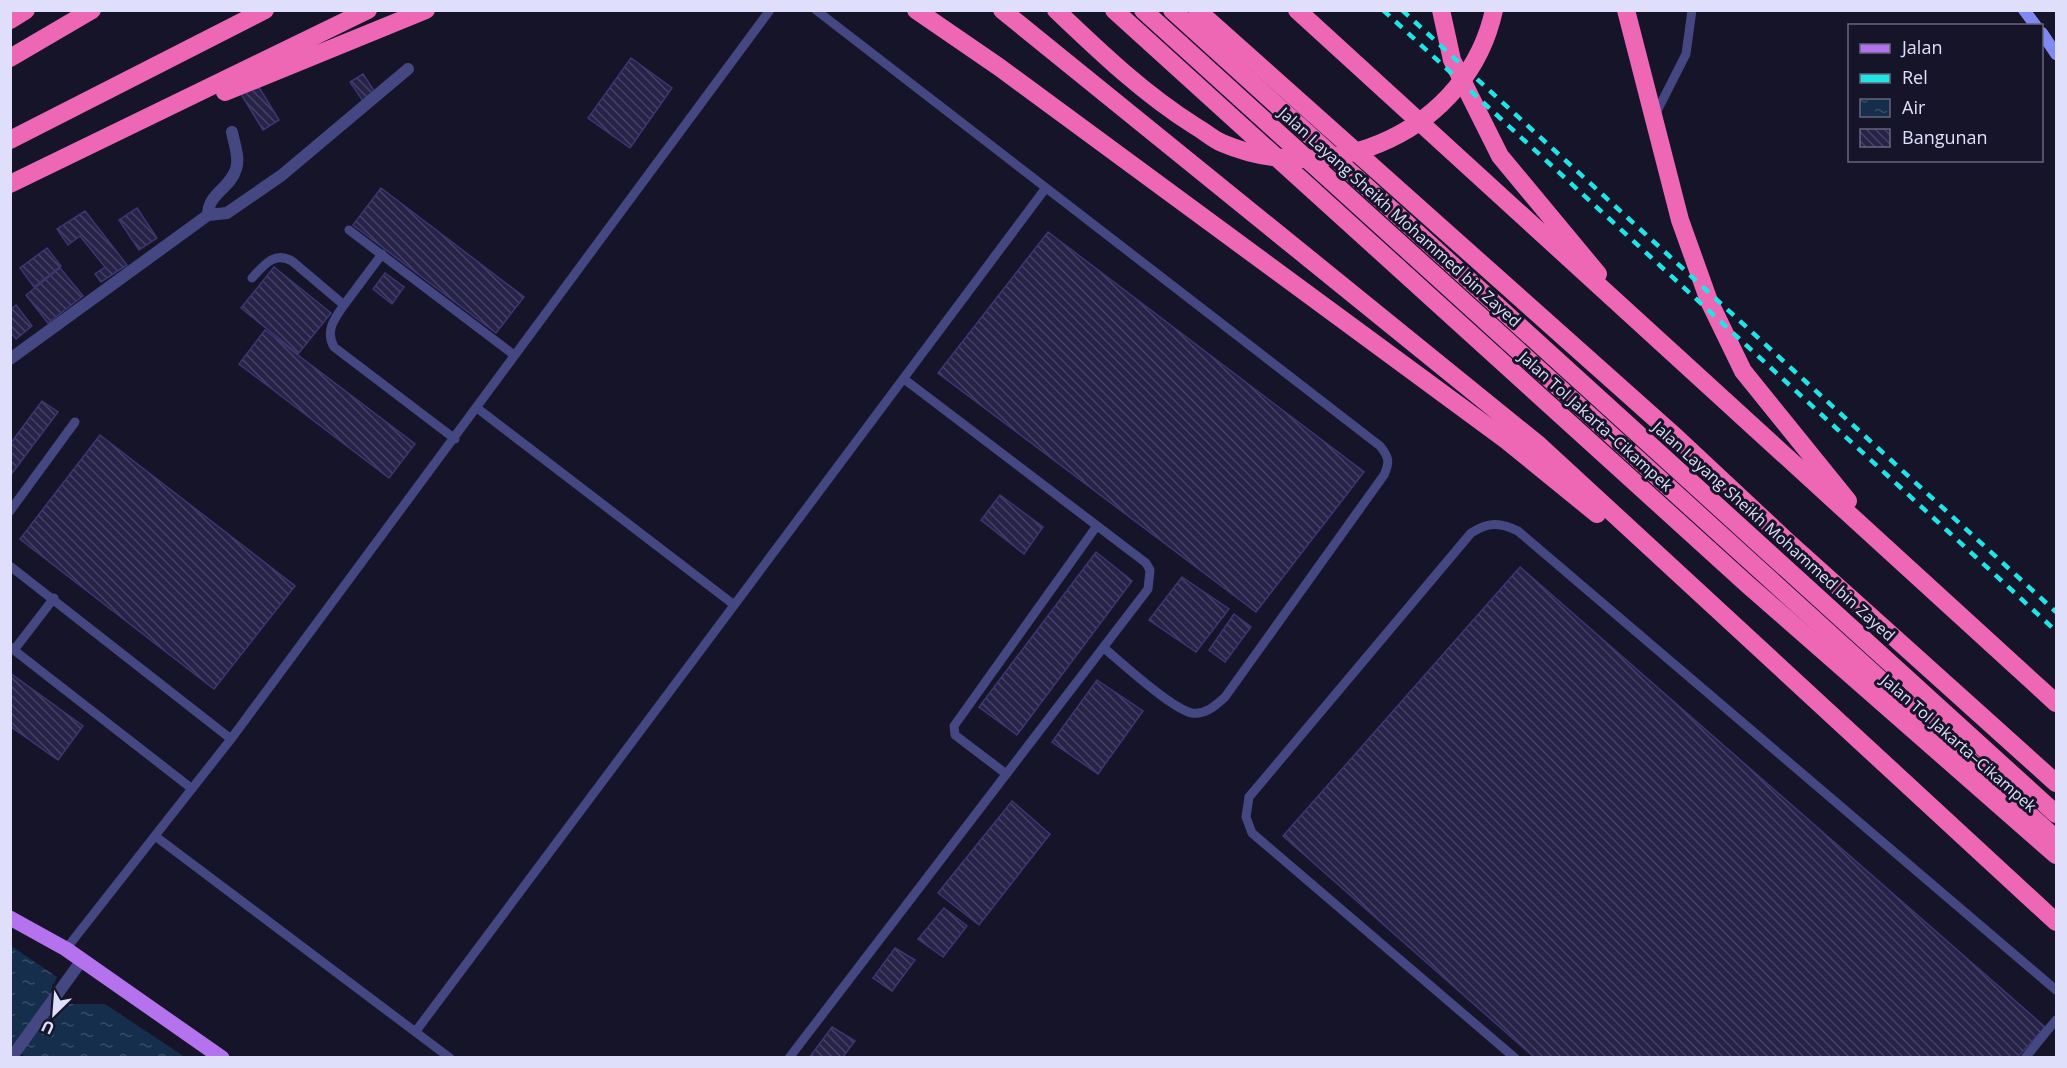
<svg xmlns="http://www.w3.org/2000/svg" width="2067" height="1068" font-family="'Open Sans',sans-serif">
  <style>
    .water { fill: url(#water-ripples) }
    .building { fill: url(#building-back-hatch); stroke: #3d3671; stroke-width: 1.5 }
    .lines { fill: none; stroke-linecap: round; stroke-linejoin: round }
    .lane { stroke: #444782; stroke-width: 9 }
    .street { stroke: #444782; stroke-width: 12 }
    .secondary { stroke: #8088f1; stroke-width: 12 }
    .primary { stroke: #b572ef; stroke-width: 15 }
    .highway { stroke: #ee67b4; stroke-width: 18 }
    .rail { stroke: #20e5e6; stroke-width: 4.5; stroke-dasharray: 9 8; stroke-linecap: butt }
    .highway-bridge { stroke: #ee67b4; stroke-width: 18 }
    .labels { text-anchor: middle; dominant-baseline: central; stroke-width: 6; stroke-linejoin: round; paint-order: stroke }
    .street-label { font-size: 16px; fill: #e0dffb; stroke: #151429 }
  </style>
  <defs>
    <pattern id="water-ripples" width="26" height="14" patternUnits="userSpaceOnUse" patternTransform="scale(1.5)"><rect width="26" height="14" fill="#152e4b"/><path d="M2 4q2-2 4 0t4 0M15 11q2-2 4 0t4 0" fill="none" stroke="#374c66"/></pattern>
    <pattern id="building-back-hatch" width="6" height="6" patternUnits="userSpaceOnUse" patternTransform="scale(1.5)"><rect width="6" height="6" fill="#262248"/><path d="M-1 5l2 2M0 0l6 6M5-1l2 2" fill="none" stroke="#454263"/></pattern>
  </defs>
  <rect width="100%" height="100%" fill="#151429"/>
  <path class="water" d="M10,945L57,977L50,993L65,1004H105L185,1057H25L11,1043Z"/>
  <path class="building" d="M631,58L672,88L630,148L588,118Z
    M363,74L375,92L363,101L350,82Z
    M257,84L279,120L263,130L241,94Z
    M381,188L524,297L496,333L353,225Z
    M137,208L157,238L139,250L119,220Z
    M85,211L127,265L101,282L95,274L105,267L80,236L68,245L57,229Z
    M1048,232L1364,472L1256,612L938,373Z
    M47,248L61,266L34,287L20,268Z
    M274,267L331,313L298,354L241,308Z
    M60,268L83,296L48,323L26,295Z
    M385,273L404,287L392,304L373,289Z
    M16,305L32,326L16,339L10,332V310Z
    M265,330L415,444L389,478L239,364Z
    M42,401L58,412L10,476V444Z
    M100,435L295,586L214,689L20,539Z
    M1000,495L1043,527L1024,554L981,520Z
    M1096,552L1132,581L1017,735L979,707Z
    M1520,567L2045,1027L2017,1058H1535L1283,836Z
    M1182,577L1229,609L1196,652L1149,620Z
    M1234,614L1251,627L1225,662L1209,650Z
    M10,673L83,726L58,760L10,726Z
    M1097,680L1143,711L1098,774L1052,742Z
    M1012,801L1050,834L979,925L938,893Z
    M944,908L967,926L943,957L918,939Z
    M895,948L915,960L892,991L873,978Z
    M832,1027L855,1041L842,1058H809Z"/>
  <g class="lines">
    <path class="lane" d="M816,10L1380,446C1389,457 1390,462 1384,475L1225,697C1216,705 1206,715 1192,713C1172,709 1122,663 1104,648
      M1654,117L1686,54L1692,10
      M349,230L514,355
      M252,278C264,265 274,251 292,261L344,305C334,319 325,331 334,347L455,439
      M344,305L382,254
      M477,408L733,604
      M10,511L75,422
      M10,566L231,739
      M10,647L191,788
      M14,650L54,598
      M1005,773L955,735L954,726L1096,527
      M155,836L450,1058
      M66,949L231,739L770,10
      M416,1031L1045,189
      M789,1058L1148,589L1150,570L1146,563L904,379
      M1515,1058L1252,833L1246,817L1249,797L1471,533C1488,522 1500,522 1518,531L2056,990
      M2025,1058L2056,1020"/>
    <path class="street" d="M208,215C208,193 230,189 236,169C240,158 234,143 232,132
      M10,359L208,215L227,213L282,175L408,69
      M11,1058L82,960"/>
    <path class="secondary" d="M2024,10L2036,26
      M2042,33L2056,54"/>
    <path class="primary" d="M10,918L66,949L222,1058"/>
    <path class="highway" d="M916,10L999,67L1506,440L1597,514
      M1002,10L1539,445L2056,922
      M1114,10L1748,585L2056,855
      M1197,10L1677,438L1787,541L2056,783
      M1297,10L2056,703
      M1441,10L1452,60L1500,156L1598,274
      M1626,10L1680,220L1709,301L1743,371L1848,501
      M10,20L26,10
      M10,58L92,10
      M225,92L426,10
      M10,140L265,10
      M10,184L368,10"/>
    <path class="rail" d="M1383,10L2056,631
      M1402,10L2056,612"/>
    <path class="highway-bridge" d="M1056,10C1100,52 1144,94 1195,126C1204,131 1213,139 1222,143C1332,190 1468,130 1494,10
      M1143,10L2056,839
      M1172,10L2056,814"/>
  </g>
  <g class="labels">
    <g class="street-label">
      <text transform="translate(1400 217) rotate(42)">Jalan Layang Sheikh Mohammed bin Zayed</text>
      <text transform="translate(1596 421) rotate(42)">Jalan Tol Jakarta–Cikampek</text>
      <text transform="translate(1774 531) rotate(42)">Jalan Layang Sheikh Mohammed bin Zayed</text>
      <text transform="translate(1959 743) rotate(41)">Jalan Tol Jakarta–Cikampek</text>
    </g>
  </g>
  <rect width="2067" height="1068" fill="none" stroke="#e0dffb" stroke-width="24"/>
  <rect x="1848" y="24" width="195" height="138" fill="#151429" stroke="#66657d" stroke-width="1.5"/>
  <rect x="1860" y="44" width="30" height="9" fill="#b572ef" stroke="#66657d" stroke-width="1.5"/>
  <text x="1902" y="54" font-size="18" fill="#e0dffb">Jalan</text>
  <rect x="1860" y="74" width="30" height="9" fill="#20e5e6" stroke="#66657d" stroke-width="1.5"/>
  <text x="1902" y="84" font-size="18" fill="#e0dffb">Rel</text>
  <rect x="1860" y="99" width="30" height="18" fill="url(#water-ripples)" stroke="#66657d" stroke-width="1.5"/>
  <text x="1902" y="114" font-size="18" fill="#e0dffb">Air</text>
  <rect x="1860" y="129" width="30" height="18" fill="url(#building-back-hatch)" stroke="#66657d" stroke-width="1.5"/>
  <text x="1902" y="144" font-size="18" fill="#e0dffb">Bangunan</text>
  <g transform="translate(54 1014) rotate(205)" stroke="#151429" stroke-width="4.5" paint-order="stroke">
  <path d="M0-4.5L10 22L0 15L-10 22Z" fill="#e0dffb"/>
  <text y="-9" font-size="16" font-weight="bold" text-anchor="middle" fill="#e0dffb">U</text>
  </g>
</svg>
